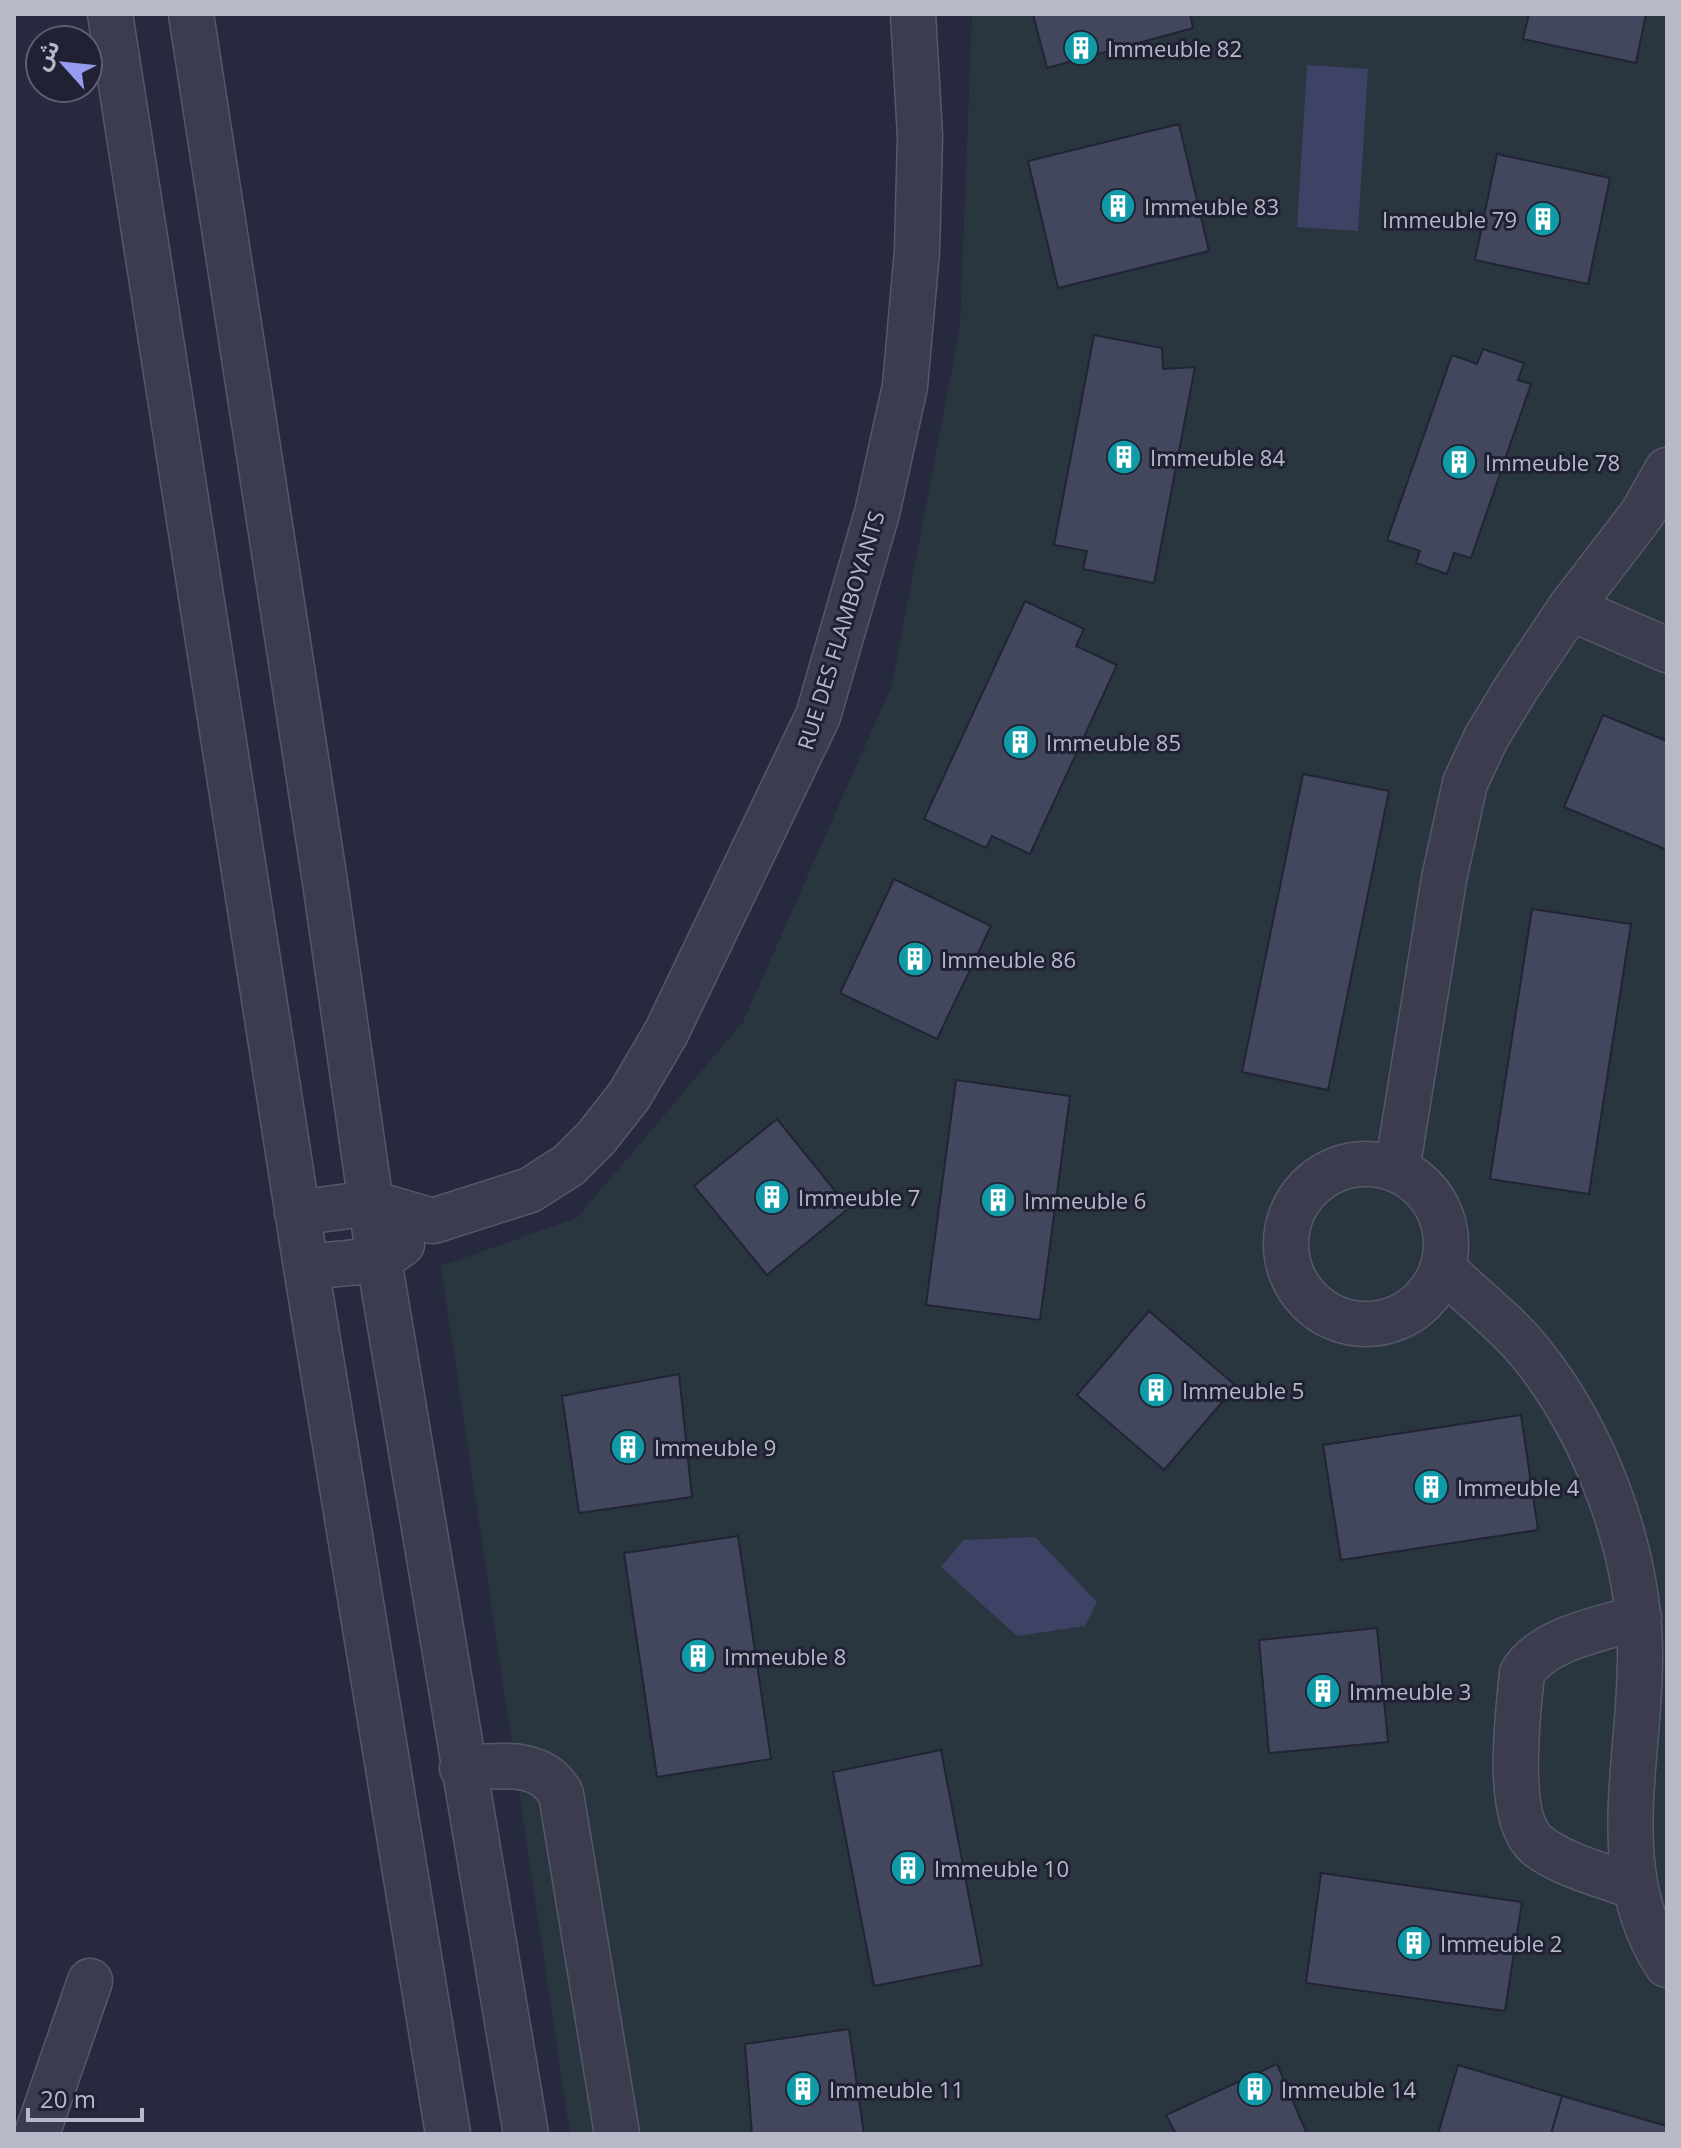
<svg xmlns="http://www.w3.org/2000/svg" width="1681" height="2148" font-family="'Open Sans','Noto Sans Arabic',sans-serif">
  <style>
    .green { fill: #29363f }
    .water { fill: #3e4265 }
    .building { fill: #43475e; stroke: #222435; stroke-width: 2 }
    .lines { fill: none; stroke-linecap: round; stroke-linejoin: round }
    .minor-casing { stroke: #565869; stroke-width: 47 }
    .minor { stroke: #3b3d4e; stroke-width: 44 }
    .labels { text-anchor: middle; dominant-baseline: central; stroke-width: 6; stroke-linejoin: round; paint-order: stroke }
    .poi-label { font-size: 22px; fill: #b7b9c9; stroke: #202233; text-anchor: start }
    .street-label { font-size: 22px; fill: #b7b9c9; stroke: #202233 }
  </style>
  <rect width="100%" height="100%" fill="#272a3e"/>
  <path class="green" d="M972,14H1667V2134H570L441,1266L577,1218L743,1022L892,685L960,327Z"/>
  <path class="water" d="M1307,65L1368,69L1358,231L1297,227Z
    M1035,1537L1097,1602L1085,1626L1017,1636L941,1567L964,1540Z"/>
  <path class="building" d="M1033,14H1190L1193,28L1047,68Z
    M1529,14H1646L1636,63L1523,39Z
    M1179,124L1209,251L1058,288L1028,161Z
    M1497,154L1610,178L1588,284L1475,260Z
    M1094,335L1162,348L1163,369L1195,367L1154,583L1083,569L1087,551L1054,545Z
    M1483,349L1524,363L1518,380L1531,384L1471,558L1454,553L1447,574L1416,563L1420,551L1387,540L1452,355L1477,364Z
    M1025,601L1084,629L1076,646L1117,665L1030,854L992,836L986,848L924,819Z
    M1603,715L1667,741V850L1564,807Z
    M1303,774L1389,791L1328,1090L1242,1072Z
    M894,879L991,926L937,1039L840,993Z
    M1532,909L1631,924L1589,1194L1490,1179Z
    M956,1080L1070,1096L1040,1320L926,1305Z
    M777,1119L849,1208L767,1275L694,1186Z
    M1149,1311L1236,1386L1164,1470L1077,1395Z
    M679,1374L692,1497L579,1513L562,1396Z
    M1521,1415L1538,1530L1341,1560L1323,1445Z
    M738,1536L771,1759L657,1777L624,1553Z
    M1377,1628L1388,1742L1269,1753L1259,1640Z
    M941,1750L982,1965L874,1986L833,1772Z
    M1321,1873L1522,1902L1505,2011L1306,1983Z
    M849,2029L864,2134H752L745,2044Z
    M1277,2064L1307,2134H1176L1166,2115Z
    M1458,2065L1562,2096L1551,2134H1438Z
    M1562,2096L1667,2126V2134H1551Z"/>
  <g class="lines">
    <g class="minor-casing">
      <path id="minor" d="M110,14L306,1267L448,2134
        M191,14L325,882L379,1260L526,2134
        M1570,608L1667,650
        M1286 1244a80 80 0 1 1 160 0a80 80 0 1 1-160 0Z
        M1397,1170L1444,879L1465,783L1486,738L1517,687L1570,608L1642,514L1667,470
        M297,1213L371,1203L433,1221L530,1190L569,1165L596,1138L629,1096L666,1033L818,716L877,513L905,386L917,251L920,136L913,14
        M306,1267L379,1260L402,1244
        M1443,1268C1471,1297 1505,1321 1530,1352C1595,1432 1638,1547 1640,1650C1642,1754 1604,1872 1667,1965
        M462,1768C499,1767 540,1757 561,1794L617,2134
        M1634,1887C1604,1875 1564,1866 1538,1846C1504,1820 1518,1713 1522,1673C1543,1638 1602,1629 1639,1617
        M37,2134L90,1981"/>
    </g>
    <use href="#minor" class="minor"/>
  </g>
  <defs>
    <g id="building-disc" transform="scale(1.8)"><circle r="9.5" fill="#0f9aa8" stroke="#202233"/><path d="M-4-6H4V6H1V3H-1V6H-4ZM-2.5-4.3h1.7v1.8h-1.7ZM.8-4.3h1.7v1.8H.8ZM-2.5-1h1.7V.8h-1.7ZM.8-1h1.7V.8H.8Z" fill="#fff"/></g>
  </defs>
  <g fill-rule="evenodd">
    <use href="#building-disc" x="1081" y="48"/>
    <use href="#building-disc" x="1118" y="206"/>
    <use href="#building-disc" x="1543" y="219"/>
    <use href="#building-disc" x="1124" y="457"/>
    <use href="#building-disc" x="1459" y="462"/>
    <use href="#building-disc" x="1020" y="742"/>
    <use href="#building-disc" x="915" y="959"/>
    <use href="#building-disc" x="772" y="1197"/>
    <use href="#building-disc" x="998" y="1200"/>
    <use href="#building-disc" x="1156" y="1390"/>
    <use href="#building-disc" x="628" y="1447"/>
    <use href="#building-disc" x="1431" y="1487"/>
    <use href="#building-disc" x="698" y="1656"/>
    <use href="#building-disc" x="1323" y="1691"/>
    <use href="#building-disc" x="908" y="1868"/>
    <use href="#building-disc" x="1414" y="1943"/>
    <use href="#building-disc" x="803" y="2089"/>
    <use href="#building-disc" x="1255" y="2089"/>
  </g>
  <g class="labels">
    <g class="poi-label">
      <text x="1107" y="48">Immeuble 82</text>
      <text x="1144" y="206">Immeuble 83</text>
      <text x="1517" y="219" text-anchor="end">Immeuble 79</text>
      <text x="1150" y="457">Immeuble 84</text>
      <text x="1485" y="462">Immeuble 78</text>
      <text x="1046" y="742">Immeuble 85</text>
      <text x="941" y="959">Immeuble 86</text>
      <text x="798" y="1197">Immeuble 7</text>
      <text x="1024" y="1200">Immeuble 6</text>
      <text x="1182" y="1390">Immeuble 5</text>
      <text x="654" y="1447">Immeuble 9</text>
      <text x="1457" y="1487">Immeuble 4</text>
      <text x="724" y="1656">Immeuble 8</text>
      <text x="1349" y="1691">Immeuble 3</text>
      <text x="934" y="1868">Immeuble 10</text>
      <text x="1440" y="1943">Immeuble 2</text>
      <text x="829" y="2089">Immeuble 11</text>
      <text x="1281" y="2089">Immeuble 14</text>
    </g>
    <g class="street-label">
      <text transform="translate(840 630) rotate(-73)">RUE DES FLAMBOYANTS</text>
    </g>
  </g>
  <rect width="1681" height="2148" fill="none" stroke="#b7b9c9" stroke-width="32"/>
  <g transform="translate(64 64) rotate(297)"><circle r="38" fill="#202233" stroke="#5c5e6f" stroke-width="2"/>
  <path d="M0-6L14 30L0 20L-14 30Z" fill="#959cf0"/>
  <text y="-12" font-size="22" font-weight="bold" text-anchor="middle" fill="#b7b9c9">ش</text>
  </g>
  <path d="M28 2108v12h114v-12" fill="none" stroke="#b7b9c9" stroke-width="4"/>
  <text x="40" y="2108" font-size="24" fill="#b7b9c9" stroke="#202233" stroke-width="6" paint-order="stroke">20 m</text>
</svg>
